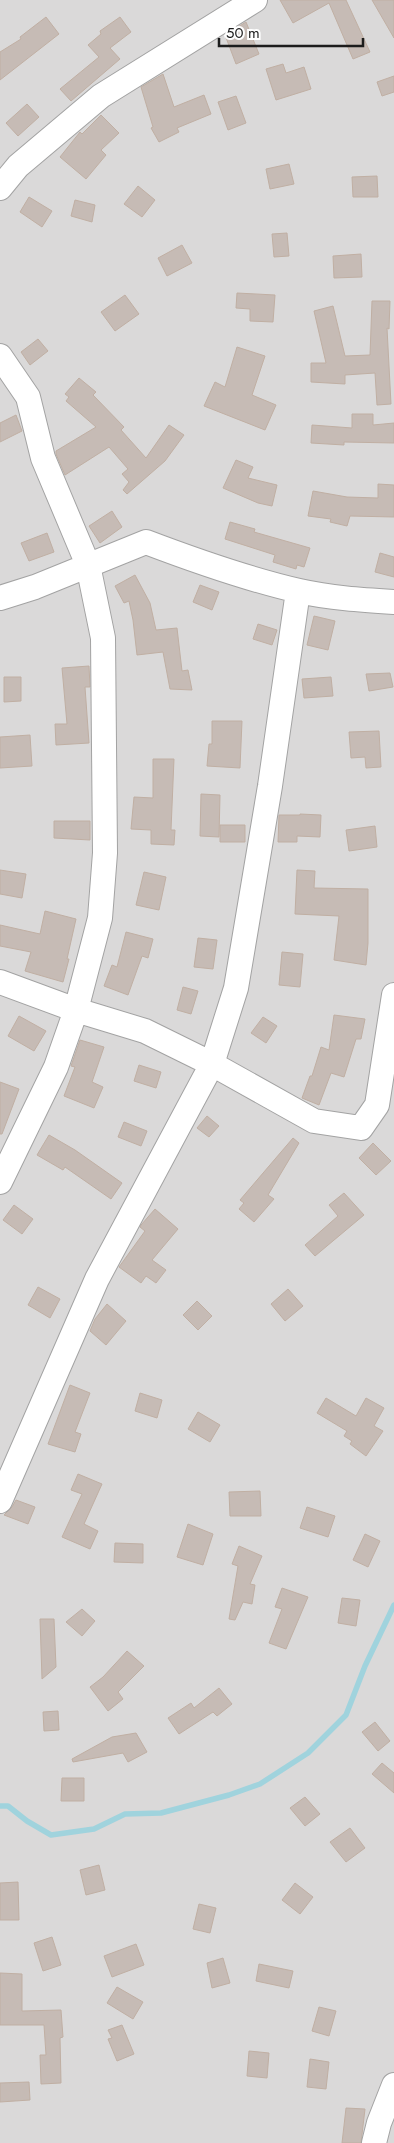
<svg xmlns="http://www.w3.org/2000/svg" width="394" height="2143" font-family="Jost,sans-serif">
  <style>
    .residential { fill: #dad9d9 }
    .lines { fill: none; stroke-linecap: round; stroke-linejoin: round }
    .stream { stroke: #a0d3dd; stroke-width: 5.5 }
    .building { fill: #c6bbb5; stroke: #c0afa3 }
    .minor-casing { stroke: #a3a3a3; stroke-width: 26 }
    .minor { stroke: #fff; stroke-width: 24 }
  </style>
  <rect width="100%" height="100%" fill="#eee9e1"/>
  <path class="residential" d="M0,0H394V2143H0Z"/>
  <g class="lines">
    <path class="stream" d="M0,1806H8L27,1821L51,1835L94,1829L125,1814L161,1813L229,1795L260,1784L308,1753L346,1715L365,1666L394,1605"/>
  </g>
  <path class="building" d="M280,0H346L370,52L353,59L329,3L293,23Z
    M372,0H394V38Z
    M46,17L59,34L0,80V52L21,39L20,37Z
    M120,17L131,32L110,48L120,59L71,101L60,89L99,57L88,45L101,34L100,31Z
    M246,22L259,54L236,64L225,35Z
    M283,64L286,73L304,67L311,89L276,100L266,69Z
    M163,74L174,107L204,95L211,114L177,128L179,132L159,142L151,128L153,127L141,87Z
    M394,76V92L382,96L377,82Z
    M236,96L246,123L228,130L218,102Z
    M27,104L39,117L18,136L6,123Z
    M101,115L119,133L101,150L106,155L86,179L60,157L80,132L82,134Z
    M289,164L294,184L270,189L266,169Z
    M377,176L378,197H353L352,177Z
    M138,186L155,200L142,217L124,204Z
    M29,197L52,211L42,227L20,212Z
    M75,200L95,205L92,222L71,216Z
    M287,233L289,256L274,257L272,234Z
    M182,245L192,263L167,276L158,258Z
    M361,254L362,277L334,278L333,256Z
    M237,293L275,295L273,322L250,321V309L236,308Z
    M125,295L139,314L115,331L101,312Z
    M372,301H390L389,329L387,328L391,404L377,405L375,373L345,375V384L311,382V363H326L314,311L333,306L345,356L370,355Z
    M38,339L48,351L30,365L21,352Z
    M237,347L265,356L252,395L276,405L265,430L204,406L215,382L225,387Z
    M79,378L96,392L93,395L124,427L121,430L146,458L169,425L184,435L165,461L127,494L123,490L129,482L122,474L128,469L109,447L65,475L56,454V451L96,427L66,401L69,397L65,394Z
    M352,414H373V425L394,423V443L344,442V445L311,443L312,425L352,428Z
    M16,415L22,431L0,442V423Z
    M236,460L253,467L248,478L277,485L272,506L258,503L223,488Z
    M378,484L394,485V517L350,516L347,526L330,522L331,519L308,516L313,491L347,497L378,498Z
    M112,511L122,527L100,543L89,526Z
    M230,522L255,529L254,532L310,548L304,567L297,565L296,569L273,562L275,555L225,539Z
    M47,533L54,552L29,561L21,543Z
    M380,553L394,557V577L375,572Z
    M135,575L150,603L156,630L177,628L182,671L188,670L192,690L170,689L163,652L137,655L133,620L129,601L124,603L115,586Z
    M200,585L219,592L212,610L193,602Z
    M314,616L335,621L328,650L307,645Z
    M258,624L277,630L272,645L253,639Z
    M89,666L90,687H85L89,743L56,745L55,724H67L62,668Z
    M390,673L393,687L369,691L366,674Z
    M4,677H21V701L4,702Z
    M331,677L333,696L304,698L302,679Z
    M212,721H242L240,768L207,766L209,744H212Z
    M379,731L381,767L366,768L365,757L351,758L349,732Z
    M30,735L32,766L0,768V737Z
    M153,759H174L171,830H175L174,845L151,844V830L131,829L134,797L153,798Z
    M201,794L220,795L219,837L200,836Z
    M300,814L321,815L320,837L297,836V842H278L279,815H300Z
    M54,821H90V840L54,838Z
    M220,825H245V842H220Z
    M375,826L377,847L349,851L346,830Z
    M0,870L26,874L22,898L0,894Z
    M297,870L315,871L314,888L368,889V943L366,965L334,960L339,916L295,914Z
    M144,872L166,877L159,910L136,905Z
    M45,911L76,919L67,959H69L63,982L25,971L31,952L0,946V925L40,934Z
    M126,932L153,939L148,958L142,956L128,995L104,986L112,965L117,967Z
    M198,938L217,940L213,969L194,967Z
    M282,952L303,954L300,987L279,985Z
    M183,987L198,991L191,1014L177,1010Z
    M334,1015L365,1019L361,1039H356L344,1077L331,1073L319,1105L302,1098L310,1076H312L321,1047L329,1050Z
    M19,1016L46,1031L34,1051L8,1036Z
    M263,1017L277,1026L266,1043L251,1033Z
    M80,1040L104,1047L92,1082L103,1087L94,1108L64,1096L75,1067L71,1066Z
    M139,1065L161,1072L156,1088L134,1081Z
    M0,1082L19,1089L2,1134H0Z
    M207,1116L219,1126L209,1137L197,1128Z
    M124,1122L147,1131L141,1146L118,1137Z
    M49,1135L75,1150L122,1183L111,1199L65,1167L63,1170L37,1155Z
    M293,1138L299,1143L268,1195L274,1199L254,1222L239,1209L244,1203L240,1200Z
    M373,1143L391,1161L376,1175L359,1158Z
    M344,1193L364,1215L315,1256L305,1245L338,1216L329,1205Z
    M14,1205L33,1219L22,1234L3,1220Z
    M155,1209L178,1229L152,1260L166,1270L156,1283L146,1276L141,1283L119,1267L145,1231L140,1227L141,1225Z
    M38,1287L60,1299L50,1318L28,1305Z
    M288,1289L303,1306L285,1321L271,1304Z
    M197,1301L212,1316L198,1330L183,1315Z
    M107,1304L126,1321L106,1345L90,1331L95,1319Z
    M70,1385L90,1393L75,1432L81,1434L75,1452L48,1444Z
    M140,1393L162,1400L157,1418L135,1411Z
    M326,1398L356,1416L366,1398L384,1408L374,1426L383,1431L366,1456L350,1444L352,1441L344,1436L347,1431L317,1413Z
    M198,1412L220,1425L210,1442L188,1429Z
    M78,1474L102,1484L84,1524L98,1531L90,1549L62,1537L82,1494L71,1490Z
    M260,1491L261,1516H230L229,1492Z
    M16,1500L35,1507L28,1524L4,1515L12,1507Z
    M307,1507L335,1516L328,1537L300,1528Z
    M188,1524L213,1534L203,1565L177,1557Z
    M365,1534L380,1541L368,1567L353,1560Z
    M115,1543L143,1544V1563L114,1562Z
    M239,1546L262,1556L250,1584L255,1585L252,1604L243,1602L235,1620L229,1619L238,1566L232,1564Z
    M282,1588L308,1597L286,1649L269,1643L282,1609L275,1607Z
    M342,1598L360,1600L356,1626L338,1623Z
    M82,1609L95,1621L82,1636L66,1622Z
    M40,1619H54L56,1667L42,1679Z
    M127,1651L144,1666L118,1692L123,1699L108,1711L90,1687L103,1677Z
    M219,1688L232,1704L217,1716L213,1712L179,1734L168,1718L191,1703L194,1708Z
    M58,1711L59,1730L44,1731L43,1712Z
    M375,1722L390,1741L378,1751L362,1732Z
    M136,1733L147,1752L128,1762L123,1753L73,1762L72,1759L112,1737Z
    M382,1763L394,1773V1793L372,1774Z
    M62,1778H84V1801H61Z
    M305,1797L320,1814L305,1826L290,1808Z
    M350,1828L365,1848L346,1862L330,1842Z
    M99,1865L105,1890L86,1895L80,1870Z
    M18,1882L19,1920H0V1883Z
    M295,1883L313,1897L300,1914L282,1900Z
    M199,1904L216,1908L210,1933L193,1929Z
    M52,1937L61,1965L43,1971L34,1943Z
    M136,1944L144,1965L112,1977L104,1956Z
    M223,1958L230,1983L212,1988L207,1963Z
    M259,1964L293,1971L289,1988L256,1981Z
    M0,1973L22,1974V2011L61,2010L63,2037L60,2038L61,2083L41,2084L40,2055H46L44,2025H0Z
    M117,1987L143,2002L133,2019L107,2003Z
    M319,2007L336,2011L329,2036L312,2031Z
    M122,2025L134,2054L117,2061L108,2039L112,2038L108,2030Z
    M249,2051L269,2053L267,2078L247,2076Z
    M310,2059L329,2062L326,2089L307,2087Z
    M29,2082L30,2100L0,2102V2083Z
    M346,2108L365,2109L361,2143H342Z"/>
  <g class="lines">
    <g class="minor-casing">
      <path id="minor" d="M0,188L18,166L101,96L255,0
        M0,356L28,397L43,458L88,565L103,638L105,853L100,918L76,1010L56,1067L0,1182
        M0,598L35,587L146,542C196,561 247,579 299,591C330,598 362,600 394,602
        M0,982L76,1010L145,1031L212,1064L314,1121L361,1128L377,1105L394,995
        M0,1501L97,1279L212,1064L236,988L270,786L298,591
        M374,2143L379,2123L394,2085"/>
    </g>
    <use href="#minor" class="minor"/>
  </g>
  <path d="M219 38v8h144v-8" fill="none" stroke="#1c1c1c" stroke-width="2.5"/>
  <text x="226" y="38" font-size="15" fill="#1c1c1c" stroke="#ffffff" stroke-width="4" paint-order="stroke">50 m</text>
</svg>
